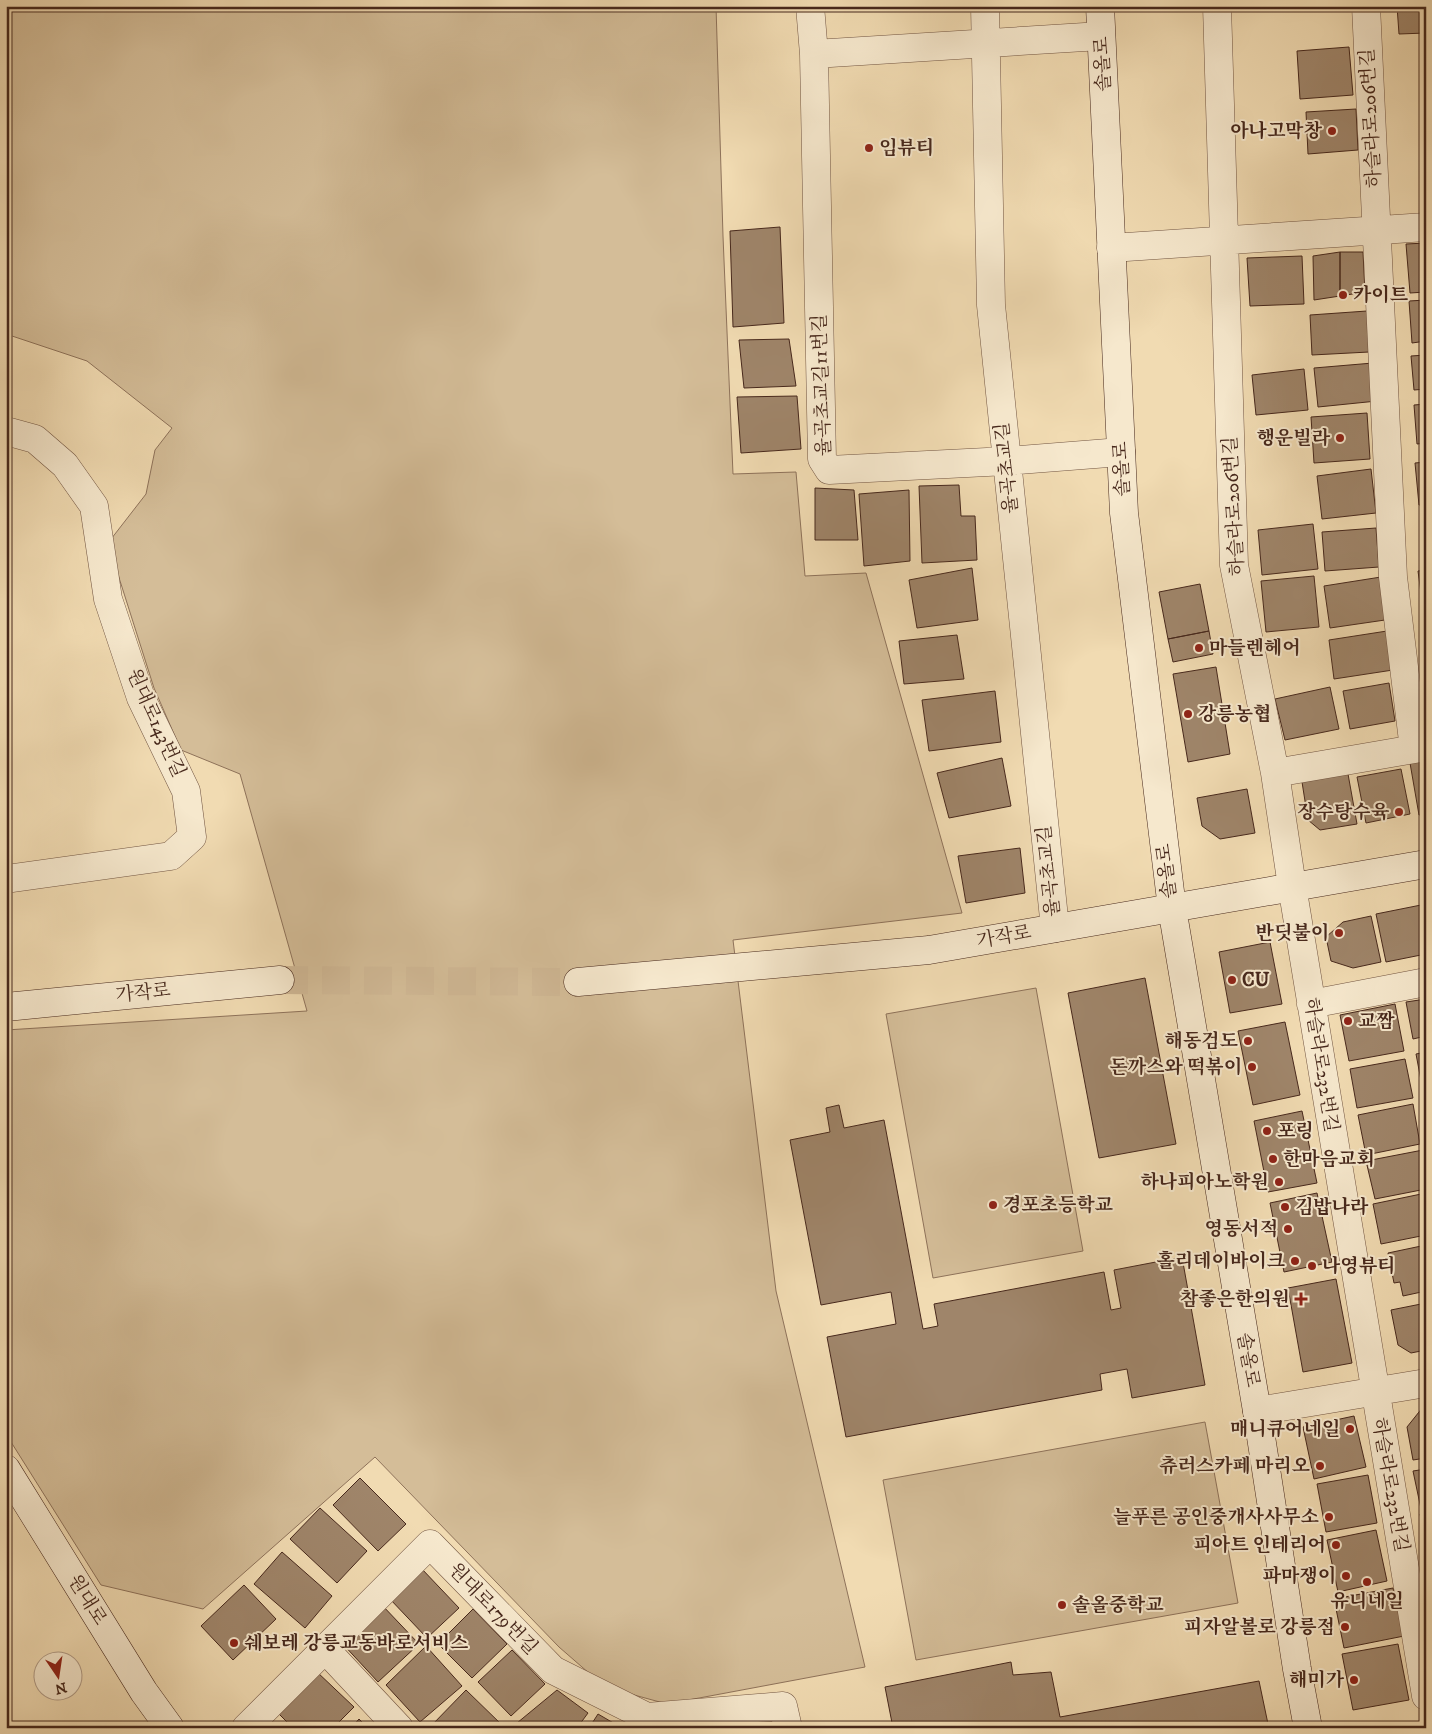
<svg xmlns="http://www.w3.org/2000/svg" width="1432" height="1734" font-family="'IM FELL DW Pica','Noto Serif KR',serif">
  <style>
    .green { fill: #d4bd98; stroke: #8e725a }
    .building { fill: #9f856a; stroke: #47281c }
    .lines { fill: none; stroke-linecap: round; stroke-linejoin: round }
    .secondary-tunnel { stroke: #cfb794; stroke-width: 28; stroke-dasharray: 28 14; stroke-linecap: butt }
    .street-casing { stroke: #725542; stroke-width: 29 }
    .secondary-casing { stroke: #47281c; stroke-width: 29 }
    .street { stroke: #f6e8cd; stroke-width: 28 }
    .secondary { stroke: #f6e8cd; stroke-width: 28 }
    .poi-dot { fill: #8f2418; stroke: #f6e8cd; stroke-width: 2 }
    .labels { text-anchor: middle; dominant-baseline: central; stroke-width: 4; stroke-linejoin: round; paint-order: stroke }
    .street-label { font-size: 19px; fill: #47281c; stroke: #f6e8cd }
    .poi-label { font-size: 19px; font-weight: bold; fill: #47281c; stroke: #f6e8cd; text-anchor: end }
  </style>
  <rect width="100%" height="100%" fill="#f1dbb2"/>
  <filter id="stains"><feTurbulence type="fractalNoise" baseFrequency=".004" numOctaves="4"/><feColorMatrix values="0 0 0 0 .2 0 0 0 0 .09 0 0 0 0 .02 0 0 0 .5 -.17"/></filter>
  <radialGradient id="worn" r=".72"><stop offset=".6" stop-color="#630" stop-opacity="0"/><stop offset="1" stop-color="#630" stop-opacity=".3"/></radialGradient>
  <path class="green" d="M6,6H716L723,236L733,474L796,472L805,576L866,573L962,913L733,940L776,1291L865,1667L667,1704L605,1687L559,1647L375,1457L203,1609L101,1585L6,1434V1030L307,1011L240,774L181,750L154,688L108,543L146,494L155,450L172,428L87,361L6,334Z
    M1036,988L1083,1251L933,1278L886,1014Z
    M1205,1422L1238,1603L916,1660L883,1480Z"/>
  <path class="building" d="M1397,6H1426V33L1399,34Z
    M1349,47L1353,95L1300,99L1297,51Z
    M1356,109L1358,150L1308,154L1306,112Z
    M780,227L784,323L733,327L730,231Z
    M1426,243V292L1410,293L1406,244Z
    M1340,252H1363L1365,292L1340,296Z
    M1340,252V296L1314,300L1313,256Z
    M1302,256L1304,304L1250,306L1247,258Z
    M1426,300V341L1412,343L1409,301Z
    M1367,311L1369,352L1312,355L1310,315Z
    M789,339L796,386L744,388L739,340Z
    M1426,355V389L1414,390L1411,356Z
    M1373,363L1377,401L1318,407L1314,368Z
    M1304,369L1308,410L1256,415L1252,375Z
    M797,396L801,449L741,453L737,397Z
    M1426,404V443L1417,444L1414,405Z
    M1367,413L1370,459L1314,463L1311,417Z
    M1426,462V505H1419L1415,463Z
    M1371,469L1376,513L1322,519L1317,476Z
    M959,485L961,516H975L977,560L922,563L919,486Z
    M815,488L854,490L858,540H815Z
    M909,490L910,561L864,566L859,494Z
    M1313,524L1318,569L1262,575L1258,530Z
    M1376,528L1379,567L1325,571L1322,532Z
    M972,568L978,620L917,628L909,580Z
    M1426,570V608H1423L1418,571Z
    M1314,576L1319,627L1266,632L1261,581Z
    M1381,577L1385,620L1330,628L1324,586Z
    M1200,584L1209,631L1168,639L1159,592Z
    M1421,620H1426V637Z
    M1209,631L1213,654L1173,662L1168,639Z
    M1387,631L1393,670L1334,679L1329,640Z
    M957,635L964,679L904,684L899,641Z
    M1216,667L1230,754L1188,762L1173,674Z
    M1389,683L1395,721L1350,729L1343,691Z
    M1330,687L1339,729L1285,740L1275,699Z
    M995,691L1001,742L929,751L922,700Z
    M1002,758L1011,806L949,818L937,773Z
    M1426,760V814L1419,815L1410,763Z
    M1401,769L1410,814L1366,823L1357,777Z
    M1348,774L1357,824L1320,830L1308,820L1302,782Z
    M1247,789L1255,833L1220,839L1202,826L1197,798Z
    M1020,848L1025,893L966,903L958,856Z
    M1426,904V954L1386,962L1376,914Z
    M1371,916L1381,962L1353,968L1331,961L1326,937L1343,922Z
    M1270,942L1282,1004L1230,1013L1219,952Z
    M1145,978L1176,1144L1099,1158L1068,993Z
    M1426,999V1036L1413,1039L1406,1002Z
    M1395,1004L1404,1051L1349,1061L1340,1015Z
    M1285,1022L1300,1095L1253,1105L1238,1031Z
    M1426,1052V1090L1423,1091L1416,1054Z
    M1405,1059L1413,1098L1357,1108L1350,1069Z
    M1413,1104L1420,1144L1366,1155L1358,1115Z
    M839,1105L844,1128L884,1120L923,1329L938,1326L934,1304L1104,1272L1111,1310L1121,1308L1114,1270L1182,1257L1205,1385L1132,1398L1127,1369L1100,1374L1102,1390L846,1437L827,1337L896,1324L891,1292L821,1305L790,1140L830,1132L826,1108Z
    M1302,1111L1317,1183L1268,1192L1254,1121Z
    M1423,1150L1426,1160V1189L1375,1199L1366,1161Z
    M1317,1193L1332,1262L1284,1272L1270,1203Z
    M1426,1193V1235L1381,1244L1373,1204Z
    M1426,1245V1291L1403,1296L1400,1282L1394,1283L1388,1253Z
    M1336,1279L1352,1363L1303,1372L1288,1288Z
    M1426,1303V1350L1411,1353L1398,1345L1391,1310Z
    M1426,1406V1458L1413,1460L1407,1427L1423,1407Z
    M1354,1416L1366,1467L1314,1479L1303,1427Z
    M1426,1469V1508L1421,1509L1413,1471Z
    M1368,1475L1377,1523L1326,1532L1317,1484Z
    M360,1478L406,1524L378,1551L333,1505Z
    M320,1508L367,1551L337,1583L290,1539Z
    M1426,1513V1545L1420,1514Z
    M1376,1530L1387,1581L1338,1592L1327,1540Z
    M282,1552L332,1596L305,1628L254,1584Z
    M421,1568L459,1608L427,1638L389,1598Z
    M244,1585L276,1619L233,1660L201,1626Z
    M1393,1588L1404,1636L1344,1648L1334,1599Z
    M381,1604L419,1644L378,1682L341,1642Z
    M473,1609L507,1644L472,1678L438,1644Z
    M1398,1644L1409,1700L1353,1710L1342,1654Z
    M426,1646L462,1686L420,1722L386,1685Z
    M512,1650L545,1684L511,1716L478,1682Z
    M1011,1662L1013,1675L1051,1672L1060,1717L1259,1681L1268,1724L1245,1728H893L885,1687Z
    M316,1671L354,1707L333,1728H293L276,1711Z
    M466,1690L502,1725L499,1728H431L430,1727Z
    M557,1690L588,1713L577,1728H523L517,1723Z
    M598,1714L622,1728H589Z
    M777,1718L779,1728H732V1720Z
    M359,1719L368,1728H351Z
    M725,1723L726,1728H678Z
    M1268,1724V1728H1245Z"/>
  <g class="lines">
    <path class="secondary-tunnel" d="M280,980L578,982"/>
    <g class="street-casing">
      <path id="street" d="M810,6L814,54L822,459L829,470L1007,461L1121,452
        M985,6L991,305L1055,928
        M1217,6L1234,565L1275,773L1292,886L1426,1696
        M1366,6L1393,577L1414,749
        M814,54L1101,36
        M1111,248L1426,227
        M6,431L35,439L65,465L94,506L108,599L141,698L186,791L192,837L171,856L6,879
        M1275,773L1426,747
        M1311,1004L1426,982
        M1257,1411L1426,1383
        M325,1649L399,1728
        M246,1728L430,1544L553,1670L647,1717L783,1706L788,1728"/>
    </g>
    <g class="secondary-casing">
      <path id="secondary" d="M1100,6L1124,513L1172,908L1257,1411L1297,1669L1308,1728
        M578,982L929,950L1426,864
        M6,1007L280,980
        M6,1469L144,1692L170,1728"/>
    </g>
    <use href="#street" class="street"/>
    <use href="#secondary" class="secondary"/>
  </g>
  <g class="poi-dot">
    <circle cx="1332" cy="131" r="5"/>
    <circle cx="869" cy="148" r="5"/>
    <circle cx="1343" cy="295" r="5"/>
    <circle cx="1340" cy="438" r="5"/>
    <circle cx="1199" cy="648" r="5"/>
    <circle cx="1188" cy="714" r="5"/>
    <circle cx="1399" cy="812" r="5"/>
    <circle cx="1339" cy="933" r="5"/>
    <circle cx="1232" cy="980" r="5"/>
    <circle cx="1348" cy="1021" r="5"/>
    <circle cx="1248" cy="1041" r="5"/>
    <circle cx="1252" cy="1067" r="5"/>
    <circle cx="1267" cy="1131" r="5"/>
    <circle cx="1273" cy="1159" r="5"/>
    <circle cx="1279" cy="1182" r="5"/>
    <circle cx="993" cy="1205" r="5"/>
    <circle cx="1285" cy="1207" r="5"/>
    <circle cx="1288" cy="1229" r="5"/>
    <circle cx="1295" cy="1261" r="5"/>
    <circle cx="1312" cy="1266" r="5"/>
    <path d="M1298.5 1291.5h5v5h5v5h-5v5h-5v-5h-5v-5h5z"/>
    <circle cx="1350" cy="1429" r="5"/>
    <circle cx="1320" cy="1466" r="5"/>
    <circle cx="1329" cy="1517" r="5"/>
    <circle cx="1336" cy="1545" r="5"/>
    <circle cx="1346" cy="1576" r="5"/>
    <circle cx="1367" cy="1582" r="5"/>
    <circle cx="1062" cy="1605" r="5"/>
    <circle cx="1345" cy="1627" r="5"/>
    <circle cx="234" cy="1643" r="5"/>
    <circle cx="1354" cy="1680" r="5"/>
  </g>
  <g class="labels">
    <g class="street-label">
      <text transform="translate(1103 64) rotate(-93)">솔올로</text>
      <text transform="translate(1371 118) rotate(-93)">하슬라로206번길</text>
      <text transform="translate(822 385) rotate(-92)">율곡초교길11번길</text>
      <text transform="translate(1007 468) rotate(-96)">율곡초교길</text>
      <text transform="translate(1122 469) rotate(-93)">솔올로</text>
      <text transform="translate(1234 506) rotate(-93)">하슬라로206번길</text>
      <text transform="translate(156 723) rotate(66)">원대로143번길</text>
      <text transform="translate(1049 871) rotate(-96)">율곡초교길</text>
      <text transform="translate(1167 871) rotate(-97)">솔올로</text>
      <text transform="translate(1004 937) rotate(-10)">가작로</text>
      <text transform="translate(143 993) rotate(-6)">가작로</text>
      <text transform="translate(1321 1065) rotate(81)">하슬라로232번길</text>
      <text transform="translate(1248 1360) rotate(80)">솔올로</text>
      <text transform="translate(1390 1485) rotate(80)">하슬라로232번길</text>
      <text transform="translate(87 1600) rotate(58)">원대로</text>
      <text transform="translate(493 1609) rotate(46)">원대로179번길</text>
    </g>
    <g class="poi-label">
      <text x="1322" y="131">아나고막창</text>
      <text x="879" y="148" text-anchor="start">임뷰티</text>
      <text x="1353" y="295" text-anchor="start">카이트</text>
      <text x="1330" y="438">행운빌라</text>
      <text x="1209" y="648" text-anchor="start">마들렌헤어</text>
      <text x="1198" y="714" text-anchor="start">강릉농협</text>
      <text x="1389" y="812">장수탕수육</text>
      <text x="1329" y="933">반딧불이</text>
      <text x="1242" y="980" text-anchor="start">CU</text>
      <text x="1358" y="1021" text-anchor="start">교짬</text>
      <text x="1238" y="1041">해동검도</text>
      <text x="1242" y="1067">돈까스와 떡볶이</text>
      <text x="1277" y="1131" text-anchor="start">포링</text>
      <text x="1283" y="1159" text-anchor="start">한마음교회</text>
      <text x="1269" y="1182">하나피아노학원</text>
      <text x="1003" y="1205" text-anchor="start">경포초등학교</text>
      <text x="1295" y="1207" text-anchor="start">김밥나라</text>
      <text x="1278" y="1229">영동서적</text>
      <text x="1285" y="1261">홀리데이바이크</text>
      <text x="1322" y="1266" text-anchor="start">나영뷰티</text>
      <text x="1290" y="1299">참좋은한의원</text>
      <text x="1340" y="1429">매니큐어네일</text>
      <text x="1310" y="1466">츄러스카페 마리오</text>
      <text x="1319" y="1517">늘푸른 공인중개사사무소</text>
      <text x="1326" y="1545">피아트 인테리어</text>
      <text x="1336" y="1576">파마쟁이</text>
      <text x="1367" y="1601" text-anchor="middle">유니네일</text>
      <text x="1072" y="1605" text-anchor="start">솔올중학교</text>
      <text x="1335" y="1627">피자알볼로 강릉점</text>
      <text x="244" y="1643" text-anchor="start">쉐보레 강릉교동바로서비스</text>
      <text x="1344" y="1680">해미가</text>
    </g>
  </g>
  <rect width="1432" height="1734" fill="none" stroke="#f1dbb2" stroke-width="25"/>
  <rect x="8" y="8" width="1417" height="1719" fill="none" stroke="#47281c" stroke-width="2.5"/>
  <rect x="12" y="12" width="1407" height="1709" fill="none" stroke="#47281c"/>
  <g transform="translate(58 1676) rotate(167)"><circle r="24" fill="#f6e8cd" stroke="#b09b86"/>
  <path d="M0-4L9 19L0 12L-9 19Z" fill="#8f2418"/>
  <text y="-8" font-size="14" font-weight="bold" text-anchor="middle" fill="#47281c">N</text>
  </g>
  <rect width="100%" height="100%" filter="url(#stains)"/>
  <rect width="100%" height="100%" fill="url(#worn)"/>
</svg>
